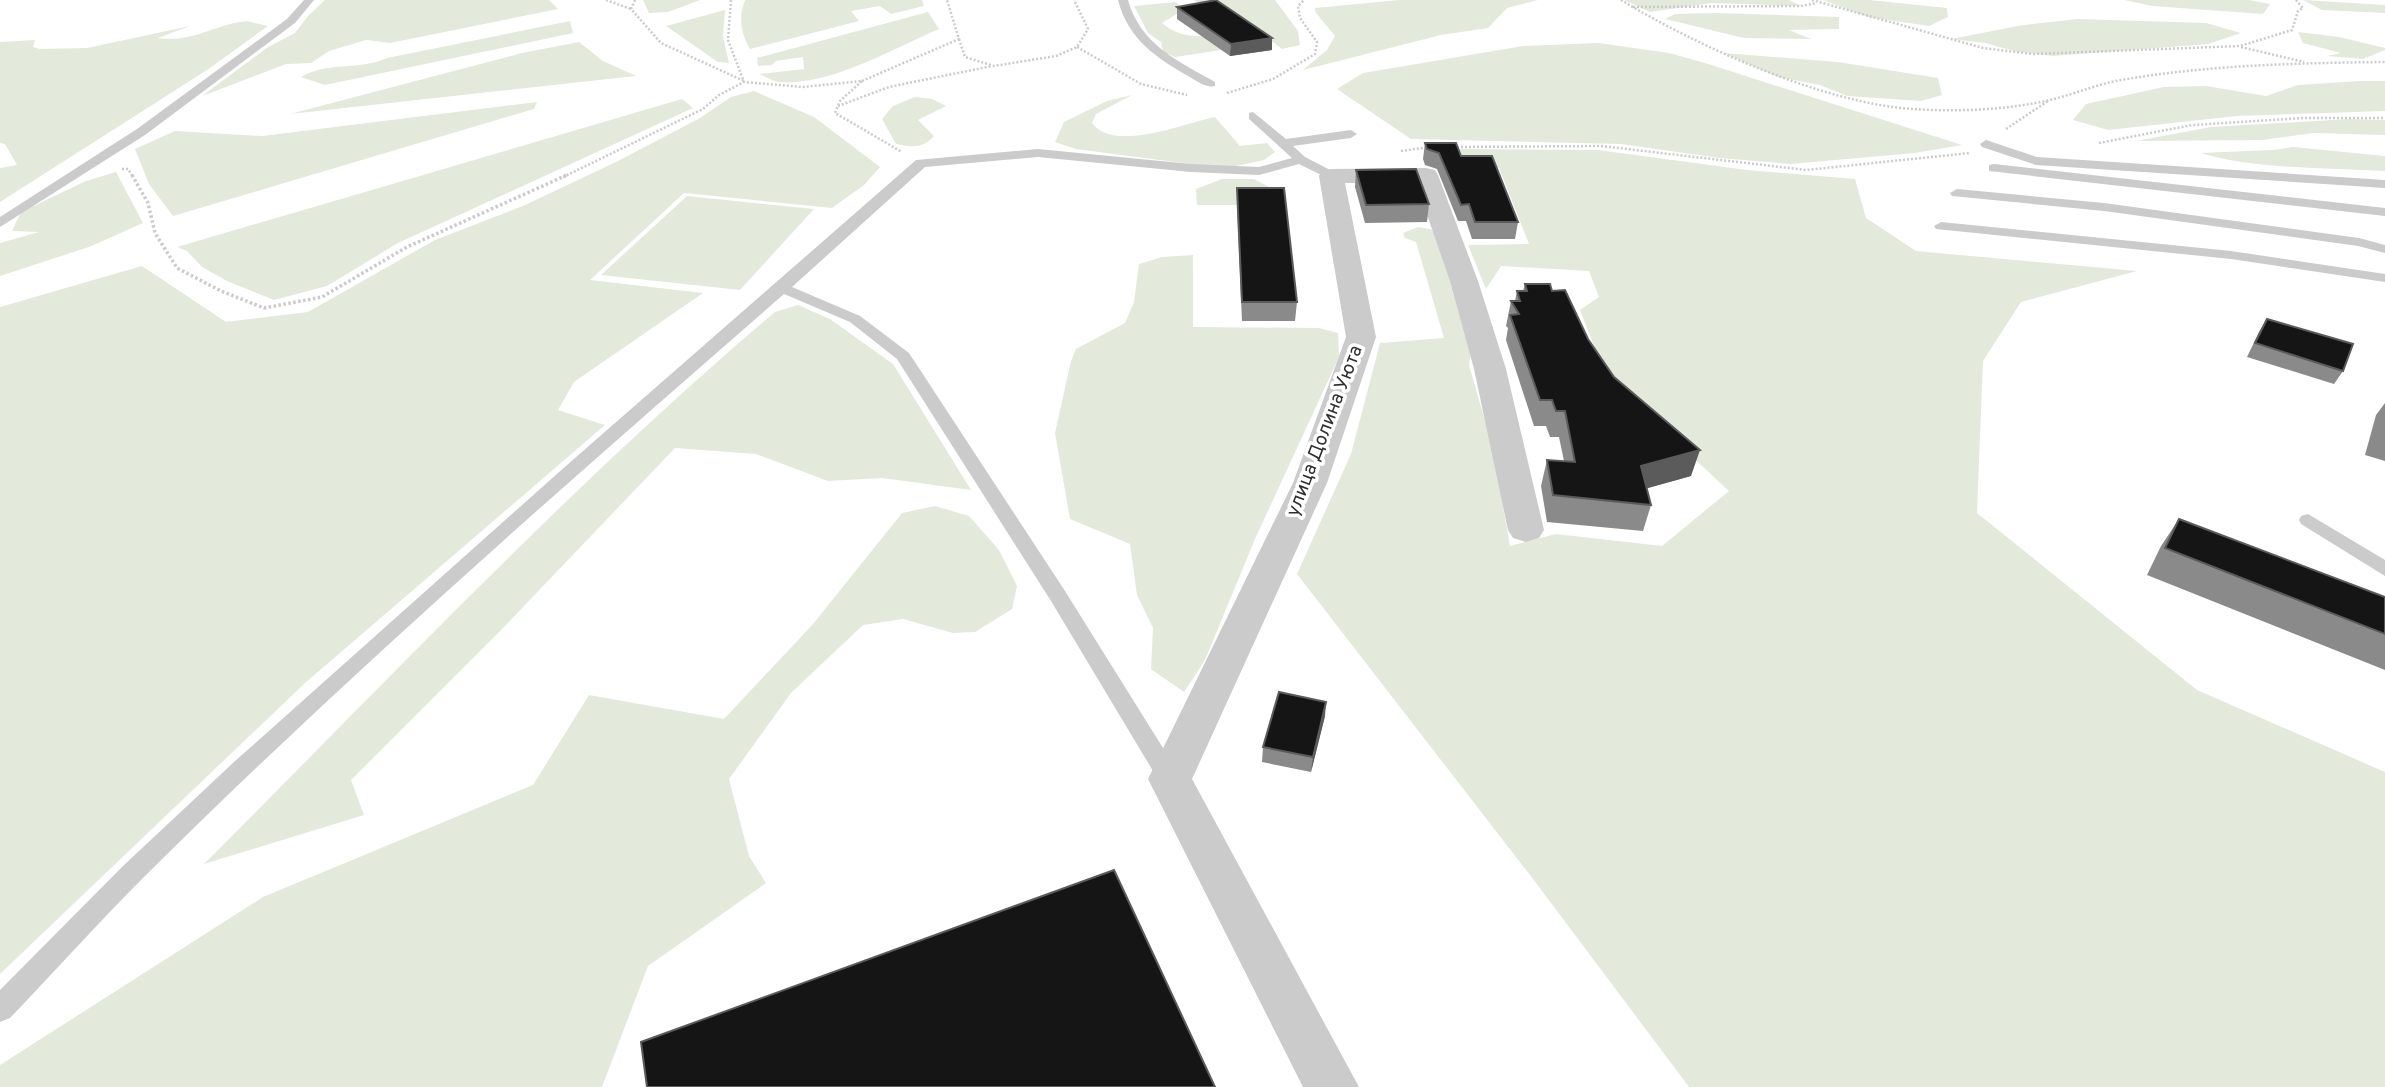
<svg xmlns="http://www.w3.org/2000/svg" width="2385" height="1087" font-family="Overpass,sans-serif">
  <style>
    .green { fill: #e3eadc }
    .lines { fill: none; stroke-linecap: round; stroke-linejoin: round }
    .path-far1 { stroke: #cbcbcb; stroke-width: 2.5; stroke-dasharray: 2 2; stroke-linecap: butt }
    .path { stroke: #cbcbcb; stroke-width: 3.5; stroke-dasharray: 2.5 2.5; stroke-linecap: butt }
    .service { fill: #cbcbcb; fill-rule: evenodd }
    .minor { fill: #cbcbcb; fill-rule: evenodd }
    .wall { fill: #8a8a8a }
    .shaded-wall { fill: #5b5b5b }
    .building { fill: #151515; stroke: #5b5b5b; stroke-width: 2 }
    .labels { text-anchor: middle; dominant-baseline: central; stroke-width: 7; stroke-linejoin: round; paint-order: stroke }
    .street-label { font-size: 19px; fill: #2e2e2e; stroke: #fff }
  </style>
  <rect width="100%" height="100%" fill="#fff"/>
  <path class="green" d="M325,0H549L558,9L390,43L366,40L329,51L311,63L286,64L202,96L268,47L295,33L309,15Z
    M643,0H700L668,12L649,13Z
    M745,0H922L924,6L891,14L880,6L851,11L859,21L750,49C741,33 738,18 745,0Z
    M1194,0H1275L1298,31L1300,45L1282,49L1273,42L1175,57L1163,52L1161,42L1148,33L1134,6L1176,2L1183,10L1162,23C1186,44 1218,35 1246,30Z
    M1399,0H1538L1507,8L1488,28L1441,35L1303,70L1327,50L1335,36L1316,13L1315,8Z
    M1624,0H1789L1801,6L1712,3L1650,12Z
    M1823,0H1869L1947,8L1948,17L1929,26L1868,17Z
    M2124,0H2249L2270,4L2263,14L2152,6Z
    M2303,0L2385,5V13L2322,10Z
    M725,10L723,36L729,63L718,62L666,26Z
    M928,12L939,29C894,48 828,87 779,82C772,81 765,76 759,74L804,69L803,57L776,61L772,65L758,66L757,58Z
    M1714,13L1839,17V29L1789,30L1811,39L1744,38L1665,19L1675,14Z
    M2078,19L2206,23L2241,33L2208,44L2053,56L2014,51L1985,43L1951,39L2023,25Z
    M247,21L268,26L207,70L0,202V168L17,165L5,144L0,143V42L35,40L33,47L40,49L87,48L190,26L158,38C193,43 212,25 247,21Z
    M570,21L573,33L325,85L301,77C329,61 357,71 387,58Z
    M2298,32L2339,37L2385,48V50L2363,59L2327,56L2341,53L2303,43Z
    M579,42L603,61L636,76L290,114L522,53Z
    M1599,43L1669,53L1705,63L1962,145L1915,153L1791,164L1719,158L1621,144L1411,139L1337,89L1363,73L1523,46Z
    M1724,53L1838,62L1938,78L1942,95L1921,101L1847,96L1820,85L1778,77Z
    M2360,81H2385V111L2237,116L2108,130L2073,120L2086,104L2164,87L2206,86L2266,96L2298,85Z
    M754,91L814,117L880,167L864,185L832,208L684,193L590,280L703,293L574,382L558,410L605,425L305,683L0,974V307L142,266L226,322L308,312L435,240L523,206L618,161L700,118L731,97Z
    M1132,95L1096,114L1092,123C1114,153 1185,123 1215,117L1240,146L1267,143L1275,152L1264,160L1236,166H1205L1076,149L1055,142L1064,122L1107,101Z
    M915,97L932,99L946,106L918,120L934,136C922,149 912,147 896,144L882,119L893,106Z
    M682,99L693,108L398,243L327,286L274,300L227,281L202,267L187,251L177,247Z
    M537,102L534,109L173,216L149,184L135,149L175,131L262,136Z
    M2349,119L2385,120V135L2314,133L2262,140L2136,141L2211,127Z
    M2293,147L2385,156V171C2331,168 2251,169 2201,153L2272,150Z
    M1459,149L1598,150L1747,170L1855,179L1866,218L1916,251L2137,271L2021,302L1983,361L1977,513L2197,690L2385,772V1087H1689L1533,879L1297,574L1351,454L1380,343L1444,338L1416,242L1405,238L1403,233L1418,227L1436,230L1472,347L1469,365L1492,445L1510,546L1556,534L1662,546L1729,491L1606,377L1580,310L1599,297L1589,271L1501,266L1486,289L1468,245L1529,244L1499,168H1466Z
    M116,172L143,223L89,247L0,276V243L39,232L12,231L21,212L86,181Z
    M1222,179H1254L1273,189V205H1197L1196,189Z
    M687,196L814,209L740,290L601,275Z
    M1193,255V327L1319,328L1338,333L1339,357L1255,539L1205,660L1184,692L1151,669L1153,628L1137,595L1130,544L1070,519L1055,433L1071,361L1076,349L1125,323L1134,302L1139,264L1162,257Z
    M798,305L830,319L893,364L971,490L882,478L828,481L756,454L675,448L504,627L351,780L364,815L204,864C391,677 573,483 775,312Z
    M935,506L969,516L999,550L1017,586L1012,609L975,632L953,633L903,619L863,625L791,693L729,779L749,856L766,883L648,966L602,1087H0V1065L263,897L533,785L589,695L724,719L813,624L902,513Z"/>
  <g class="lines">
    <path class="path-far1" d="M606,0L631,9
      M635,0L631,9L661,43L744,81
      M731,0L728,40L744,82L803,87L862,81L840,101L835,113L902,152
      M1621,0C1697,46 1823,103 1912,109C1959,112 2009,110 2054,99C2077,93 2098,84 2121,80C2208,65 2297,63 2385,62
      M1812,0L1983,48L2033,54L2240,46L2292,30L2298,11L2303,8L2296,0
      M1633,7L1801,6L1817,3
      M959,39L965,57L994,66L1056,56L1077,47L1088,29L1074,0
      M1077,47L1141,84L1187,95
      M2241,47L2304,62
      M862,81L959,39L947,0
      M1227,93L1273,79L1315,54L1317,42L1300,18L1298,6L1304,0
      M838,106L889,87L992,66
      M2006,129L2048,101
      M2099,143L2192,125L2305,118H2385
      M1453,147L1601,146L1806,170L1970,153
      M1401,151L1430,147
      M122,169H128L133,177
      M563,177L703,109L719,95L744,82"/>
    <path class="path" d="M132,175L148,203L155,233L177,268L221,291L264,308L322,297L407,247L567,175"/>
    <path class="service" d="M304,0H314L295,23L145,135L0,227V217L137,129L287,19Z
      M1118,0H1128C1140,44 1178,61 1215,82V86C1206,88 1198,82 1190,77C1156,58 1128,39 1118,0Z
      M1253,112L1286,139L1351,130L1357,134L1351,138L1293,146L1305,157L1336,173V179L1331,180L1299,164L1259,175L1191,172L1038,157L925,167L792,287L860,316L909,353L1065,591L1178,772L1182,779L1178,786L1170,788L1162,786L1051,601L897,359L850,322L784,294C566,484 347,675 142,879C97,924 54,972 10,1018L0,1022V990L123,866L234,762L567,465L916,160L1038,149L1191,164L1259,167L1292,158L1249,119V113Z
      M1986,140L2037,157L2385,180V188L2036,165L1982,147L1980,144Z
      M1994,164L2385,208V216L1989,171V165Z
      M1957,189L2104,203L2359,238L2385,245V253L2358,246L2104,211L1952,196L1950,193Z
      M1941,222L2231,251L2385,274V282L2231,259L1936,229L1934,226Z
      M2308,514L2385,560V576L2301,524L2299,520L2301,516Z"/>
    <path class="minor" d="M1426,168L1435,170L1438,175L1478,281L1506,369L1544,530L1539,538L1526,542L1513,538L1508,530L1474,369L1450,281L1416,183H1345L1376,337L1327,483L1192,779L1359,1087H1303L1148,779L1293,483L1346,337L1319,176L1322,171L1331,169Z"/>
  </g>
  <path class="wall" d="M1177,7L1272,50L1230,56L1177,19Z
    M1425,143L1461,156L1518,222L1515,239H1472L1466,221H1458L1437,169L1425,165L1423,159Z
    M1356,170L1429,204L1427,222L1365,223L1355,187Z
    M1237,188L1297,302L1295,321H1242L1237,206Z
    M1525,284L1552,291L1588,339L1614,377L1691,476L1647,488L1651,505L1643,531L1547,522L1541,486L1547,460L1564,461L1559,437H1550L1546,426H1534L1506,340L1508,328L1506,326L1511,301H1515L1517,291H1523Z
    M2267,319L2343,371L2334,384L2247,357L2259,332Z
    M2385,403V461L2365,455L2376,415Z
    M2179,519L2385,597V670L2147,575L2161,546Z
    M1325,716L1311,772L1262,762L1263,747Z"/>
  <path class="shaded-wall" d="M1272,38V50L1230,56L1231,44Z
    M1700,450L1691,476L1634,492L1641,466Z
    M1326,702L1325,716L1311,772L1313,757Z"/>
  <path class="building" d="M1216,0L1272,38L1231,44L1177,7Z
    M1425,143H1456L1461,156H1492L1518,222H1475L1469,204L1461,205L1439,153L1427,149Z
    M1416,169L1429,204L1366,205L1356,170Z
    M1237,188H1284L1297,302H1242Z
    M1525,284H1550L1552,291L1565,290L1588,339L1614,377L1700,450L1641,466L1651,505L1553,495L1547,460L1575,462L1565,411H1556L1552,400H1540L1510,315L1519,314L1511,301H1520L1517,291H1527Z
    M2267,319L2353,344L2343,371L2255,343Z
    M2179,519L2385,597V634L2165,548Z
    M1279,692L1326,702L1313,757L1263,747Z
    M1114,870L1215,1087H647L641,1042Z"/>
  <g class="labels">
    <g class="street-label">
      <text transform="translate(1325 431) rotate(-69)">улица Долина Уюта</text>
    </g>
  </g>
</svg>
